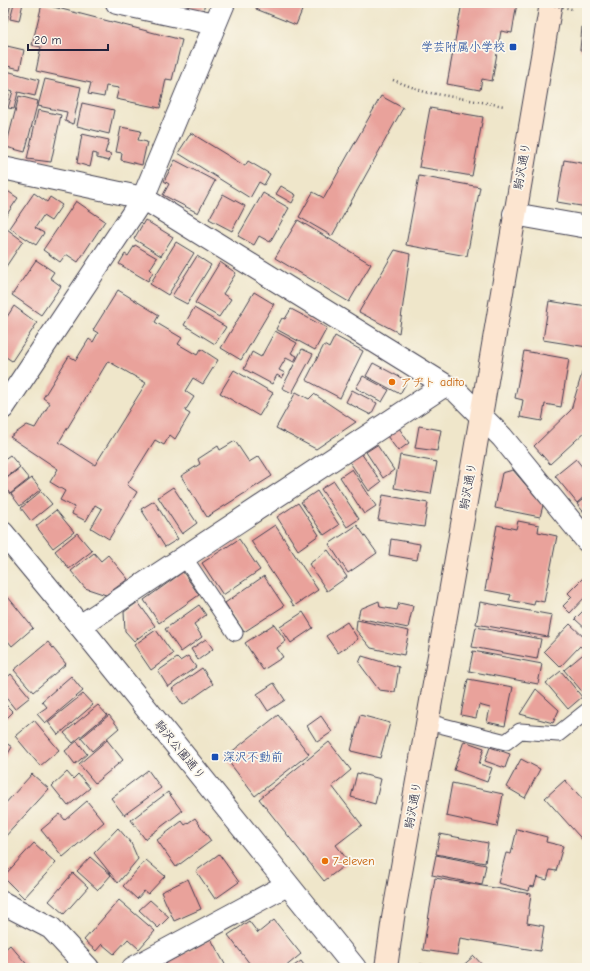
<svg xmlns="http://www.w3.org/2000/svg" width="590" height="971" font-family="'Comic Neue','Klee One',sans-serif">
  <style>
    .building { fill: #e9a29b; fill-rule: evenodd }
    .lines { fill: none; stroke-linecap: round; stroke-linejoin: round }
    .service-casing { stroke: #413f50; stroke-width: 17 }
    .minor-casing { stroke: #413f50; stroke-width: 24 }
    .tertiary-casing { stroke: #413f50; stroke-width: 24 }
    .secondary-casing { stroke: #413f50; stroke-width: 24 }
    .path { stroke: #413f50; stroke-width: 2.5; stroke-dasharray: 1 3; stroke-linecap: butt }
    .service { stroke: #fff; stroke-width: 15 }
    .minor { stroke: #fff; stroke-width: 22 }
    .tertiary { stroke: #fff; stroke-width: 22 }
    .secondary { stroke: #fce5d0; stroke-width: 22 }
    .path-bridge { stroke: #413f50; stroke-width: 2.5; stroke-dasharray: 1 3; stroke-linecap: butt }
    .transit-dot { fill: #1a4fb4; stroke: #fbf7ec; stroke-width: 1.5 }
    .food-dot { fill: #e8710a; stroke: #fbf7ec; stroke-width: 1.5 }
    .labels { text-anchor: middle; dominant-baseline: central; stroke-width: 3.5; stroke-linejoin: round; paint-order: stroke }
    .transit-label { font-size: 12px; fill: #164399; stroke: #fbf7ec; text-anchor: end }
    .street-label { font-size: 12px; fill: #22223b; stroke: #fbf7ec }
    .food-label { font-size: 12px; fill: #c56008; stroke: #fbf7ec; text-anchor: start }
  </style>
  <rect width="100%" height="100%" fill="#fbf7ec"/>
  <filter id="ink" filterUnits="userSpaceOnUse"><feTurbulence type="fractalNoise" baseFrequency=".025" numOctaves="2"/><feDisplacementMap in="SourceGraphic" scale="8" xChannelSelector="R" yChannelSelector="G"/><feConvolveMatrix kernelMatrix="1 2 1 2 8 2 1 2 1" color-interpolation-filters="sRGB"/></filter>
  <filter id="wash" filterUnits="userSpaceOnUse"><feTurbulence type="fractalNoise" baseFrequency=".012" numOctaves="4" result="noise"/><feDisplacementMap in="SourceGraphic" scale="16" xChannelSelector="R" yChannelSelector="G"/><feGaussianBlur stdDeviation="0.9" result="paint"/><feColorMatrix in="noise" values="0 0 0 0 0 0 0 0 0 0 0 0 0 0 0 0 0 1.4 0 .05"/><feComposite in="paint" operator="in"/></filter>
  <g filter="url(#wash)">
    <rect width="100%" height="100%" fill="#efe6ca"/>
    <g id="blocks">
      <path class="building" d="M3,3H11L4,34H3Z
        M14,3H23L19,21L10,19Z
        M167,3H205L203,11Z
        M258,3H305L296,25L256,9Z
        M462,3H517L512,33L501,31L492,81L482,79L480,90L447,84Z
        M42,4L182,40L172,80L166,79L160,108L116,99L119,88L106,86L104,97L88,94L91,83L36,71L41,47L32,45Z
        M582,27L587,28V51L580,50Z
        M7,46L24,50L20,69L3,65Z
        M3,70L39,80L35,96L18,92L14,109L8,108L13,91L3,88Z
        M45,79L81,87L73,124L65,121L67,112L38,106Z
        M3,93L9,94L4,115H3Z
        M19,96L38,101L25,152L6,147Z
        M381,96L403,108L332,236L299,217L313,192L324,198Z
        M82,103L114,110L109,134L77,126Z
        M430,108L483,117L472,176L419,167Z
        M38,110L61,115L51,162L27,159Z
        M121,127L141,131L138,140L147,142L142,165L121,160L122,153L116,152Z
        M191,133L245,166L248,161L270,174L264,185L259,182L250,198L178,153Z
        M82,134L109,140L105,153L111,154L109,161L97,158V154L93,153L90,167L77,163Z
        M175,160L215,181L198,213L163,195L169,184L164,181Z
        M564,160L587,164V207L557,202Z
        M419,176L480,187L467,256L406,245Z
        M281,186L296,195L292,203L276,194Z
        M3,188L18,198L3,220Z
        M34,193L47,202L50,197L62,205L51,221L43,216L35,228L44,233L36,245L10,228Z
        M263,193L289,208L270,242L259,236L254,245L238,236Z
        M223,194L245,206L232,231L209,219Z
        M76,201L105,221L78,262L66,254L60,262L43,250Z
        M145,220L173,237L161,256L134,239Z
        M298,220L371,264L349,302L275,258Z
        M7,229L23,241L3,271V235Z
        M176,242L194,253L168,295L150,284Z
        M135,245L157,258L150,269L153,272L148,281L119,264L125,254L128,256Z
        M395,250L410,254L399,333L359,312Z
        M197,256L211,265L187,304L172,296Z
        M36,260L54,272L50,278L61,286L41,315L12,295Z
        M220,262L236,273L223,294L231,299L219,317L195,303Z
        M118,290L159,315L155,322L182,338L178,344L197,355L201,349L218,360L203,384L193,378L185,391L194,397L185,411L190,414L175,439L170,435L164,445L155,440L127,485L137,492L109,539L91,528L102,509L95,505L86,521L72,514L74,507L60,500L65,491L50,482L58,469L10,437L27,425L35,428L50,403L43,398L69,356L76,360L89,339L93,342L98,333L93,330ZM108,361L146,383L95,465L59,442Z
        M254,292L274,304L241,360L221,348Z
        M549,301L587,307V347L543,340Z
        M14,306L37,323L12,361L3,355V323Z
        M194,308L226,327L215,344L184,325Z
        M291,309L327,328L315,350L276,329L282,318L285,319Z
        M275,331L297,343L291,353L297,356L294,362L286,358L279,370L285,373L282,378L277,375L272,384L244,369L252,352L261,357Z
        M335,336L363,351L340,398L306,380L324,345L329,348Z
        M302,349L313,354L292,393L282,388Z
        M524,351L569,359L561,407L545,404L542,421L520,417L523,400L515,398Z
        M373,363L407,381L400,394L366,376Z
        M585,363L587,364V430L550,464L534,446L571,410Z
        M234,370L273,393L259,416L220,393Z
        M363,376L389,390L382,402L356,388Z
        M352,390L377,403L371,415L346,402Z
        M296,392L309,399L314,394L356,422L316,449L276,428Z
        M419,426L441,430L437,451L415,448Z
        M399,428L409,443L398,451L387,436Z
        M235,441L249,462L259,456L272,476L207,517L181,476L200,464L198,459L218,446L220,450Z
        M377,445L394,470L383,478L366,452Z
        M361,453L381,482L369,491L349,461Z
        M10,455L20,467L3,480V460Z
        M400,455L437,462L431,494L394,488Z
        M576,459L587,473V494L577,503L555,476Z
        M20,468L29,479L10,494L3,484V481Z
        M352,469L376,506L364,514L340,477Z
        M513,470L543,505L540,517L495,508L502,473Z
        M32,478L41,489L20,506L11,494Z
        M334,481L359,519L347,527L321,489Z
        M173,487L197,523L182,534L158,497Z
        M41,491L52,504L31,521L21,508Z
        M317,491L339,525L324,535L301,502Z
        M383,495L428,503L424,527L378,520Z
        M587,496V516L577,504Z
        M154,501L178,539L165,547L141,509Z
        M298,503L319,535L298,550L277,517Z
        M56,510L74,532L53,548L36,526Z
        M518,521L539,525L538,532L557,536L544,602L535,600L534,605L509,600L511,595L485,590L497,525L516,529Z
        M275,525L318,590L294,606L251,541Z
        M357,525L377,553L348,573L329,544Z
        M77,533L92,551L69,569L55,551Z
        M239,539L260,570L223,595L202,563Z
        M391,539L420,544L417,560L389,555Z
        M328,550L347,577L327,591L309,564Z
        M94,553L101,561L108,555L128,579L106,595L85,588L71,571Z
        M183,572L199,595L159,623L144,600Z
        M587,574V595L570,613L563,606L572,597L568,593Z
        M264,576L284,606L244,632L225,603Z
        M8,597L33,628L12,646L3,635V602Z
        M379,601L380,607L397,610L399,603L413,606L408,628L358,618L360,609Z
        M138,602L155,626L134,641L125,631L124,612Z
        M480,602L552,615L548,637L476,624Z
        M199,605L206,615L194,624L202,637L181,652L165,629Z
        M587,607V630L575,619Z
        M303,612L313,628L291,643L280,627Z
        M357,620L409,631L404,655L371,648L356,630Z
        M347,622L358,639L338,653L326,636Z
        M274,624L286,641L277,648L283,657L263,670L245,643Z
        M570,624L587,640V647L584,650L580,646L560,667L544,651Z
        M476,627L541,639L537,659L472,647Z
        M156,630L173,654L151,670L134,645Z
        M206,639L213,649L198,660L191,649Z
        M48,642L66,664L33,692L14,670Z
        M473,651L542,664L538,684L469,671Z
        M587,651V693L585,695L564,670Z
        M188,656L196,667L168,687L158,671L177,658L180,661Z
        M362,656L399,667L395,692L379,690L359,663Z
        M202,668L213,684L183,705L172,689Z
        M561,671L582,697L568,709L546,683Z
        M11,674L30,697L15,709L3,694V681Z
        M71,676L83,691L45,723L37,714L47,707L42,701Z
        M468,679L513,687L505,726L487,722L490,708L479,705L476,718L461,715Z
        M274,683L285,700L268,711L257,694Z
        M536,689L559,710L553,723L520,714Z
        M83,694L93,705L58,735L48,722Z
        M3,702L13,712L3,722Z
        M98,705L107,715L73,743L64,733Z
        M109,715L119,728L92,751L81,738Z
        M278,715L309,754L255,796L225,757Z
        M360,715L390,723L380,758L351,751Z
        M321,716L332,732L317,742L307,726Z
        M34,720L59,750L40,766L15,736Z
        M107,740L123,760L95,783L79,764Z
        M3,741L12,747L3,762Z
        M77,741L87,754L75,764L65,751Z
        M464,741L484,748L479,764L492,768L487,782L454,770Z
        M329,742L351,770L332,786L362,825L336,845L349,862L324,881L259,799Z
        M490,747L510,754L505,768L485,761Z
        M521,759L540,769L525,798L506,787Z
        M148,770L161,788L124,815L111,798Z
        M67,772L73,779L78,774L90,788L68,806L52,786Z
        M357,773L381,779L375,804L351,797Z
        M32,774L49,789L3,839V806Z
        M565,780L587,804V845L545,798Z
        M452,783L503,794L497,827L446,816Z
        M168,792L182,811L145,839L131,820Z
        M87,801L104,822L63,857L41,830L60,814L65,820Z
        M195,818L211,841L176,867L157,840L182,821L185,825Z
        M118,828L131,843L138,859L118,883L94,853Z
        M517,829L547,837L546,842L563,846L556,871L550,870L547,880L537,877L534,887L530,886L529,891L498,883L506,853L511,854Z
        M440,834L488,843L485,863L436,854Z
        M34,843L56,863L24,898L3,877Z
        M219,854L239,882L215,899L196,871Z
        M436,855L486,865L482,885L432,875Z
        M90,857L111,875L98,890L77,871Z
        M146,860L165,876L148,894L144,891L137,899L123,886Z
        M73,873L88,887L64,914L49,901Z
        M435,878L531,894L527,923L544,926L540,951L460,938L457,955L423,950Z
        M188,879L201,909L174,921L161,892Z
        M119,900L155,931L139,949L128,939L114,954L102,944L96,951L84,940Z
        M150,900L169,917L158,928L139,910Z
        M274,920L301,954L284,968H253L228,935L249,921L258,933Z
        M211,939L227,968H169L166,963Z
        M10,945L30,968H3V951Z
        M474,956L485,968H460Z
        M301,961L306,968H291Z
        M420,964L437,967V968H421Z"/>
    </g>
  </g>
  <g filter="url(#ink)">
    <use href="#blocks" fill-opacity="0" stroke="#413f50" stroke-width="1"/>
    <g class="lines">
      <g class="service-casing">
        <path id="service" d="M184,557L235,633
          M428,722L506,742L520,731L558,734L587,711"/>
      </g>
      <g class="minor-casing">
        <path id="minor" d="M117,3L215,24
          M3,168L143,198L445,385L457,392L502,437L587,541
          M514,214L587,227
          M3,408L143,198L224,3
          M80,626L445,385
          M3,903L51,928L88,968
          M133,968L287,885"/>
      </g>
      <g class="tertiary-casing">
        <path id="tertiary" d="M3,533L80,626L355,968"/>
      </g>
      <g class="secondary-casing">
        <path id="secondary" d="M386,968L393,918L481,416L551,3"/>
      </g>
      <path class="path" d="M393,80L425,92L504,106"/>
      <use href="#service" class="service"/>
      <use href="#minor" class="minor"/>
      <use href="#tertiary" class="tertiary"/>
      <use href="#secondary" class="secondary"/>
      <path class="path-bridge" d="M543,3L572,9"/>
    </g>
  </g>
  <g class="transit-dot">
    <rect x="509" y="43" width="8" height="8" rx="2"/>
    <rect x="211" y="753" width="8" height="8" rx="2"/>
  </g>
  <g class="food-dot">
    <circle cx="392" cy="382" r="4"/>
    <circle cx="325" cy="861" r="4"/>
  </g>
  <g class="labels">
    <g class="transit-label">
      <text x="505" y="47">学芸附属小学校</text>
      <text x="223" y="757" text-anchor="start">深沢不動前</text>
    </g>
    <g class="street-label">
      <text transform="translate(522 166) rotate(-80)">駒沢通り</text>
      <text transform="translate(468 486) rotate(-80)">駒沢通り</text>
      <text transform="translate(180 750) rotate(51)">駒沢公園通り</text>
      <text transform="translate(413 805) rotate(-80)">駒沢通り</text>
    </g>
    <g class="food-label">
      <text x="400" y="382">アヂト adito</text>
      <text x="333" y="861">7-eleven</text>
    </g>
  </g>
  <rect width="590" height="971" fill="none" stroke="#fbf7ec" stroke-width="16"/>
  <path d="M28 44v6h80v-6" fill="none" stroke="#22223b" stroke-width="2"/>
  <text x="34" y="44" font-size="12" fill="#22223b" stroke="#fbf7ec" stroke-width="3" paint-order="stroke">20 m</text>
</svg>
